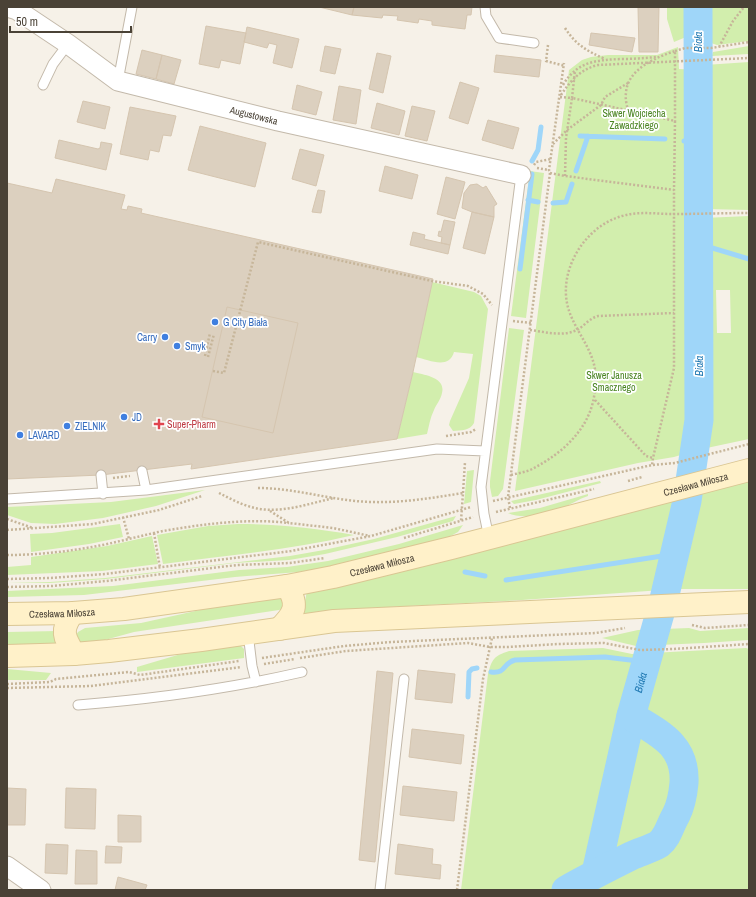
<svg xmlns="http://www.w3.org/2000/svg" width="756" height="897" font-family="'Archivo Narrow',sans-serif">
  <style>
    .green { fill: #d2eead; fill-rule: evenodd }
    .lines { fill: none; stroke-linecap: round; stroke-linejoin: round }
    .stream { stroke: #9fd6f9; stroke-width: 5 }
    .river { stroke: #9fd6f9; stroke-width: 29 }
    .building { fill: #dcd0bf; stroke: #d5c5af }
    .service-casing { stroke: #c3b9aa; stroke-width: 11 }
    .minor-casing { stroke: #c3b9aa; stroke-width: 21 }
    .secondary-casing { stroke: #dac693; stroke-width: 24 }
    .path { stroke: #c6b599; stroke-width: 2.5; stroke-dasharray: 2 2; stroke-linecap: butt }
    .service { stroke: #fff; stroke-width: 9 }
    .minor { stroke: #fff; stroke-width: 19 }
    .secondary { stroke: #fff1c9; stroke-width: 22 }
    .shop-dot { fill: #3f7fe0; stroke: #fff; stroke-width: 1.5 }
    .health-dot { fill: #e0444e; stroke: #fff; stroke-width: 1.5 }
    .labels { text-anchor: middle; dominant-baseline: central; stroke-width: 3.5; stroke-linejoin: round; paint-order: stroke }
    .park-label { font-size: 10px; fill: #498421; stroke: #fff }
    .street-label { font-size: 10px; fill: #4a4236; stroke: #fff }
    .shop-label { font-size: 10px; fill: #366cbe; stroke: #fff; text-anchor: start }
    .health-label { font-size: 10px; fill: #be3a42; stroke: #fff; text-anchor: start }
    .water-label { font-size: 11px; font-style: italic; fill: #1f78b2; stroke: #fff }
  </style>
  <rect width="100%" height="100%" fill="#f6f1e8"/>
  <path class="green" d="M667,7H690L686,37L674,42L667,19Z
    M705,7H749V41L717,45L705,41Z
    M749,46V54L712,56L713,52Z
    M678,47L679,69L698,70L699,420L694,451L674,457L638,463L515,491L569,70L582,60L591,57L608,55H657Z
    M749,62V210L705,209V65Z
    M530,171L544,173L526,318L511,316Z
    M749,216V439L702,449L706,387L703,218ZM716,290H730L731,333H717Z
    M432,282L474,292L481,296L488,309L474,423C470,431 461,430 453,431L449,425L450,421L469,378L473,354L454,352C449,370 429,360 416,357Z
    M509,328L524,330L503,489L498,496L492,497L490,487V481Z
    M413,372C424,375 446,377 442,393C441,399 436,405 434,410C430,418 429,426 427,434L397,439Z
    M474,470L471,502L464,504L467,471Z
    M749,480V589H671L694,494Z
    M600,481L601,483L536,500L514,504L511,501Z
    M205,490L156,506L103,518L55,524L31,523L7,515V507L111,502Z
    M588,494V496C579,499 571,504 563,508C548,514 523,520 508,513L540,508Z
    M682,498L662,590L522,600L370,608L302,616L307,591Z
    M456,516L453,521L397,537L325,554L289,560L235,563L106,579L50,583H7L50,582L105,578L290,556L324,550L374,539Z
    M120,524L123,537L89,544L31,552L30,534L52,533Z
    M238,524C277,524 315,528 354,535C291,550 227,555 163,564L157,535L208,526Z
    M463,525L458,532L447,538L353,562L299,572L235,577L84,595L7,597V591L113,586L239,570L287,567L328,561L399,544Z
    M152,536L158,564L102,571L7,575V567L31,565V557L107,546Z
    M282,595L286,598L282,609L279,610L134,632L101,641L80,645L75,637L78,632L85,628L141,623L232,603Z
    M689,628L700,631L749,628V640L704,643L636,646L602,638L638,630Z
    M58,631L56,636V646H7V632Z
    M240,645L244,649V658L137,672V667L181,654Z
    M603,648L632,654L746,648L749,649V890H461L488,674C492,659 494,656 509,651Z
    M7,669L51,673L46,680H7Z"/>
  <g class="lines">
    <path class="stream" d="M580,136L665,139
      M684,141H698
      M532,161L538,150L541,127
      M576,171L588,136
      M528,200L538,202
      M553,203L566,202L572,184
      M699,244L749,259
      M520,269L532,174
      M465,572L485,576
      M506,580L675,554
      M491,672C507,674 502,663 515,660L605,657L647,662
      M468,697L469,672L472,669L477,668"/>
    <g class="river">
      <path d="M596,873L631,716"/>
      <path id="s1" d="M566,890C587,878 609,867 631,856C639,852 651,849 659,844C668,837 670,825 676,815C681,805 683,794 684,783C686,745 660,734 631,716L664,599L687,501L699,420L698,7"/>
    </g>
  </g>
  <path class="building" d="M319,7H354L352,15Z
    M354,7H472L471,15H467L465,29L432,25V21L419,19L418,23L397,20L398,16L383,15L382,18L352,15Z
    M638,7H659L658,52H639Z
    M206,26L246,33L240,64L221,60L219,68L199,64Z
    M247,27L299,39L292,68L273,63L277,45L269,43L267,48L244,42Z
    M591,33L635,38L632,52L589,45Z
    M325,46L341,49L335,74L320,71Z
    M142,50L162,55L156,79L136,74Z
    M377,53L391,56L383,93L369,89Z
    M162,55L181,60L174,84L156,79Z
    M496,55L541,60L539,77L494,72Z
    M460,82L479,88L468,124L449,118Z
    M297,85L322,92L316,115L292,109Z
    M339,86L361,90L356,124L333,120Z
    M83,101L110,107L105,129L77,122Z
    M377,103L405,111L399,135L371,128Z
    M412,106L435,111L427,141L405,136Z
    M130,107L176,116L171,136L163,135L159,152L150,150L148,160L120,154Z
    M488,120L519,128L513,149L482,140Z
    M200,126L266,143L255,187L188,170Z
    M59,140L98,149L100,148L101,142L112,144L106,170L55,158Z
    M300,149L324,155L316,186L292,179Z
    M385,166L418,175L412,199L379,191Z
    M446,177L465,182L455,219L437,214Z
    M56,179L125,195L121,209L127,210L128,206L142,209L141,213L433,279L413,372L397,439L191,469L192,464L101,475L7,479V183L52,193Z
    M477,184L483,188L486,186L497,204L494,206V217L472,212L462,208L464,193L470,185Z
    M318,190L325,191L321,213L312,212Z
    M472,212L494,217L485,254L463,248Z
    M444,220L455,222L450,245L441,243L442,237L438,236L439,231L441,232Z
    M413,232L425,235L424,239L450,245L448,254L410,245Z
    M227,307L298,323L273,433L202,417Z
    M418,670L455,674L452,703L415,699Z
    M377,671L393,673L375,862L359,860Z
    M412,729L464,735L461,764L409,757Z
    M403,786L457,792L454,821L400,815Z
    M7,788L26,789L25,825H7Z
    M66,788L96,789L95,829L65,828Z
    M118,815L141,816V842H118Z
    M46,844L68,845L67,874L45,873Z
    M398,844L433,849L432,864L441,865L440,879L395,874Z
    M106,846L122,847L121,863H105Z
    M76,850L97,851V884H75Z
    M118,877L147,885L145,890H115Z"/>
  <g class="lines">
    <g class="service-casing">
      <path id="service" d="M485,7L486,16L499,38L534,43
        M118,81L132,7
        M43,85L53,64L68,44
        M142,471L146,490
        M101,475L103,494
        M7,499L146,490L437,449L485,451
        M489,538L484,514L481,487L521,175
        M248,633L252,666L256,682
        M78,705C154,699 228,689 302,672
        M380,890L404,679"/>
    </g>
    <g class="minor-casing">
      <g id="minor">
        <path id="s2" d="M7,7L17,10L68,44L118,81L278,121L521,175"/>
        <path d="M7,866L41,890"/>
      </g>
    </g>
    <g class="secondary-casing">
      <g id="secondary">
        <path d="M73,613C60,630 64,637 74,654"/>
        <path id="s3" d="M7,614L73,613L124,609L287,586L333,577L451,548L749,470"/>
        <path d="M279,629C295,613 299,605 287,586"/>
        <path d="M7,656L74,654L109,651L201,640L334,621L749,602"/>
      </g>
    </g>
    <path class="path" d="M565,28C576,45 587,51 605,59
      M548,45L546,61L565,66
      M719,47L733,21L744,7
      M675,51L685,48H711L749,42
      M563,85C577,61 597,60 622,59C634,59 645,58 657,57
      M561,95C571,80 581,69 598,65L749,58
      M560,97L572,98L575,71
      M628,111C627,106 625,99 626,93C627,69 657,57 675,51V121
      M553,144L567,130L601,105L605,97L628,83
      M534,165L536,162L551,159
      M537,168L549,170
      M550,173L565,176L674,190V368L653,458L652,465
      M565,176L566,138L572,98L675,121L674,190
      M513,321L531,323
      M530,330C546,332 562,337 577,330C584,326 590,318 598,316L674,313
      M205,356L210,333
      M208,357L214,334
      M213,371L224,373L258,242L432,281L468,286L483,294L492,305
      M595,400L646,456L653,458
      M446,436L471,432L476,429
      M511,475C519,473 527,472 534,468C566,451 593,425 595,388C596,379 596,370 593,361C587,341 571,324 567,303C560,267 586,226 622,216C639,211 656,214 673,214C698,214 724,213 749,213
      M113,478L130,476
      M628,481L642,477
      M258,488C296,488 333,501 371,502C402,503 432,498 463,493L461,521
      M219,493C229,498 240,504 251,507C278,515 307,504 334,498
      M463,493L465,462
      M493,501L652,465L675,463L749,444
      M510,508L508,497L550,173L549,170L564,63
      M270,511L289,523L333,528L370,536
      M496,512L594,489
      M123,517L129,539
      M7,519L33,528
      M7,530L93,524L159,510L202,496
      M154,533L160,568
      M404,538L473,517
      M7,555C35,555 64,552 92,547C115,543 139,536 163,531C204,524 248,518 289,523
      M7,579L50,578L105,574L291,551L371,536L471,507
      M7,587L52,586L106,581L237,565L290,563L325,558
      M692,625L705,628L749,625
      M262,658L344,646L391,642L596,633L625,628
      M300,658L346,651L468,643L490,647H508L558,644L604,643L640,650L674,649L749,644
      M264,664L295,659
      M7,684L50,682L56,679L129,672L140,675L239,661
      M7,688L91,686L241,667
      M457,890L483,679L492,638"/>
    <use href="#service" class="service"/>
    <use href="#minor" class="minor"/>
    <use href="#secondary" class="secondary"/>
  </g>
  <g class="shop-dot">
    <circle cx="215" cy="322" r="4"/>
    <circle cx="165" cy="337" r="4"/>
    <circle cx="177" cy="346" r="4"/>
    <circle cx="124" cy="417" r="4"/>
    <circle cx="67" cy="426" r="4"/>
    <circle cx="20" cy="435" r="4"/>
  </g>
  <path class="health-dot" d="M157 418h4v4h4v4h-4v4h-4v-4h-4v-4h4z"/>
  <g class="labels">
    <g class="park-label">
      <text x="634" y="113">Skwer Wojciecha<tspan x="634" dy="12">Zawadzkiego</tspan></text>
      <text x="614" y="375">Skwer Janusza<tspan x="614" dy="12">Smacznego</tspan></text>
    </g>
    <g class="street-label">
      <text stroke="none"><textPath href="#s2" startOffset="274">Augustowska</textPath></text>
      <text stroke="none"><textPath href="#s3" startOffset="703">Czesława Miłosza</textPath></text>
      <text stroke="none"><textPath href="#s3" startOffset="379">Czesława Miłosza</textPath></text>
      <text stroke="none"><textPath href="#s3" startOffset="55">Czesława Miłosza</textPath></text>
    </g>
    <g class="shop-label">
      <text x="223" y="322">G City Biała</text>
      <text x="157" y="337" text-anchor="end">Carry</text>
      <text x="185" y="346">Smyk</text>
      <text x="132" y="417">JD</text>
      <text x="75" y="426">ZIELNIK</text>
      <text x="28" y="435">LAVARD</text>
    </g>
    <g class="health-label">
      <text x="167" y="424">Super-Pharm</text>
    </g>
    <g class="water-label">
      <text transform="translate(698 42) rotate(-90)">Biała</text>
      <text transform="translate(699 366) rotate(-90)">Biała</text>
      <text stroke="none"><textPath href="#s1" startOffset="297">Biała</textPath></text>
    </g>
  </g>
  <rect width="756" height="897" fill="none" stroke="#4a4236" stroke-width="16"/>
  <path d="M10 26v6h121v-6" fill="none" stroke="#4a4236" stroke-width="2"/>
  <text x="16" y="26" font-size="12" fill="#4a4236" stroke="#ffffff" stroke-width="3" paint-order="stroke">50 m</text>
</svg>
